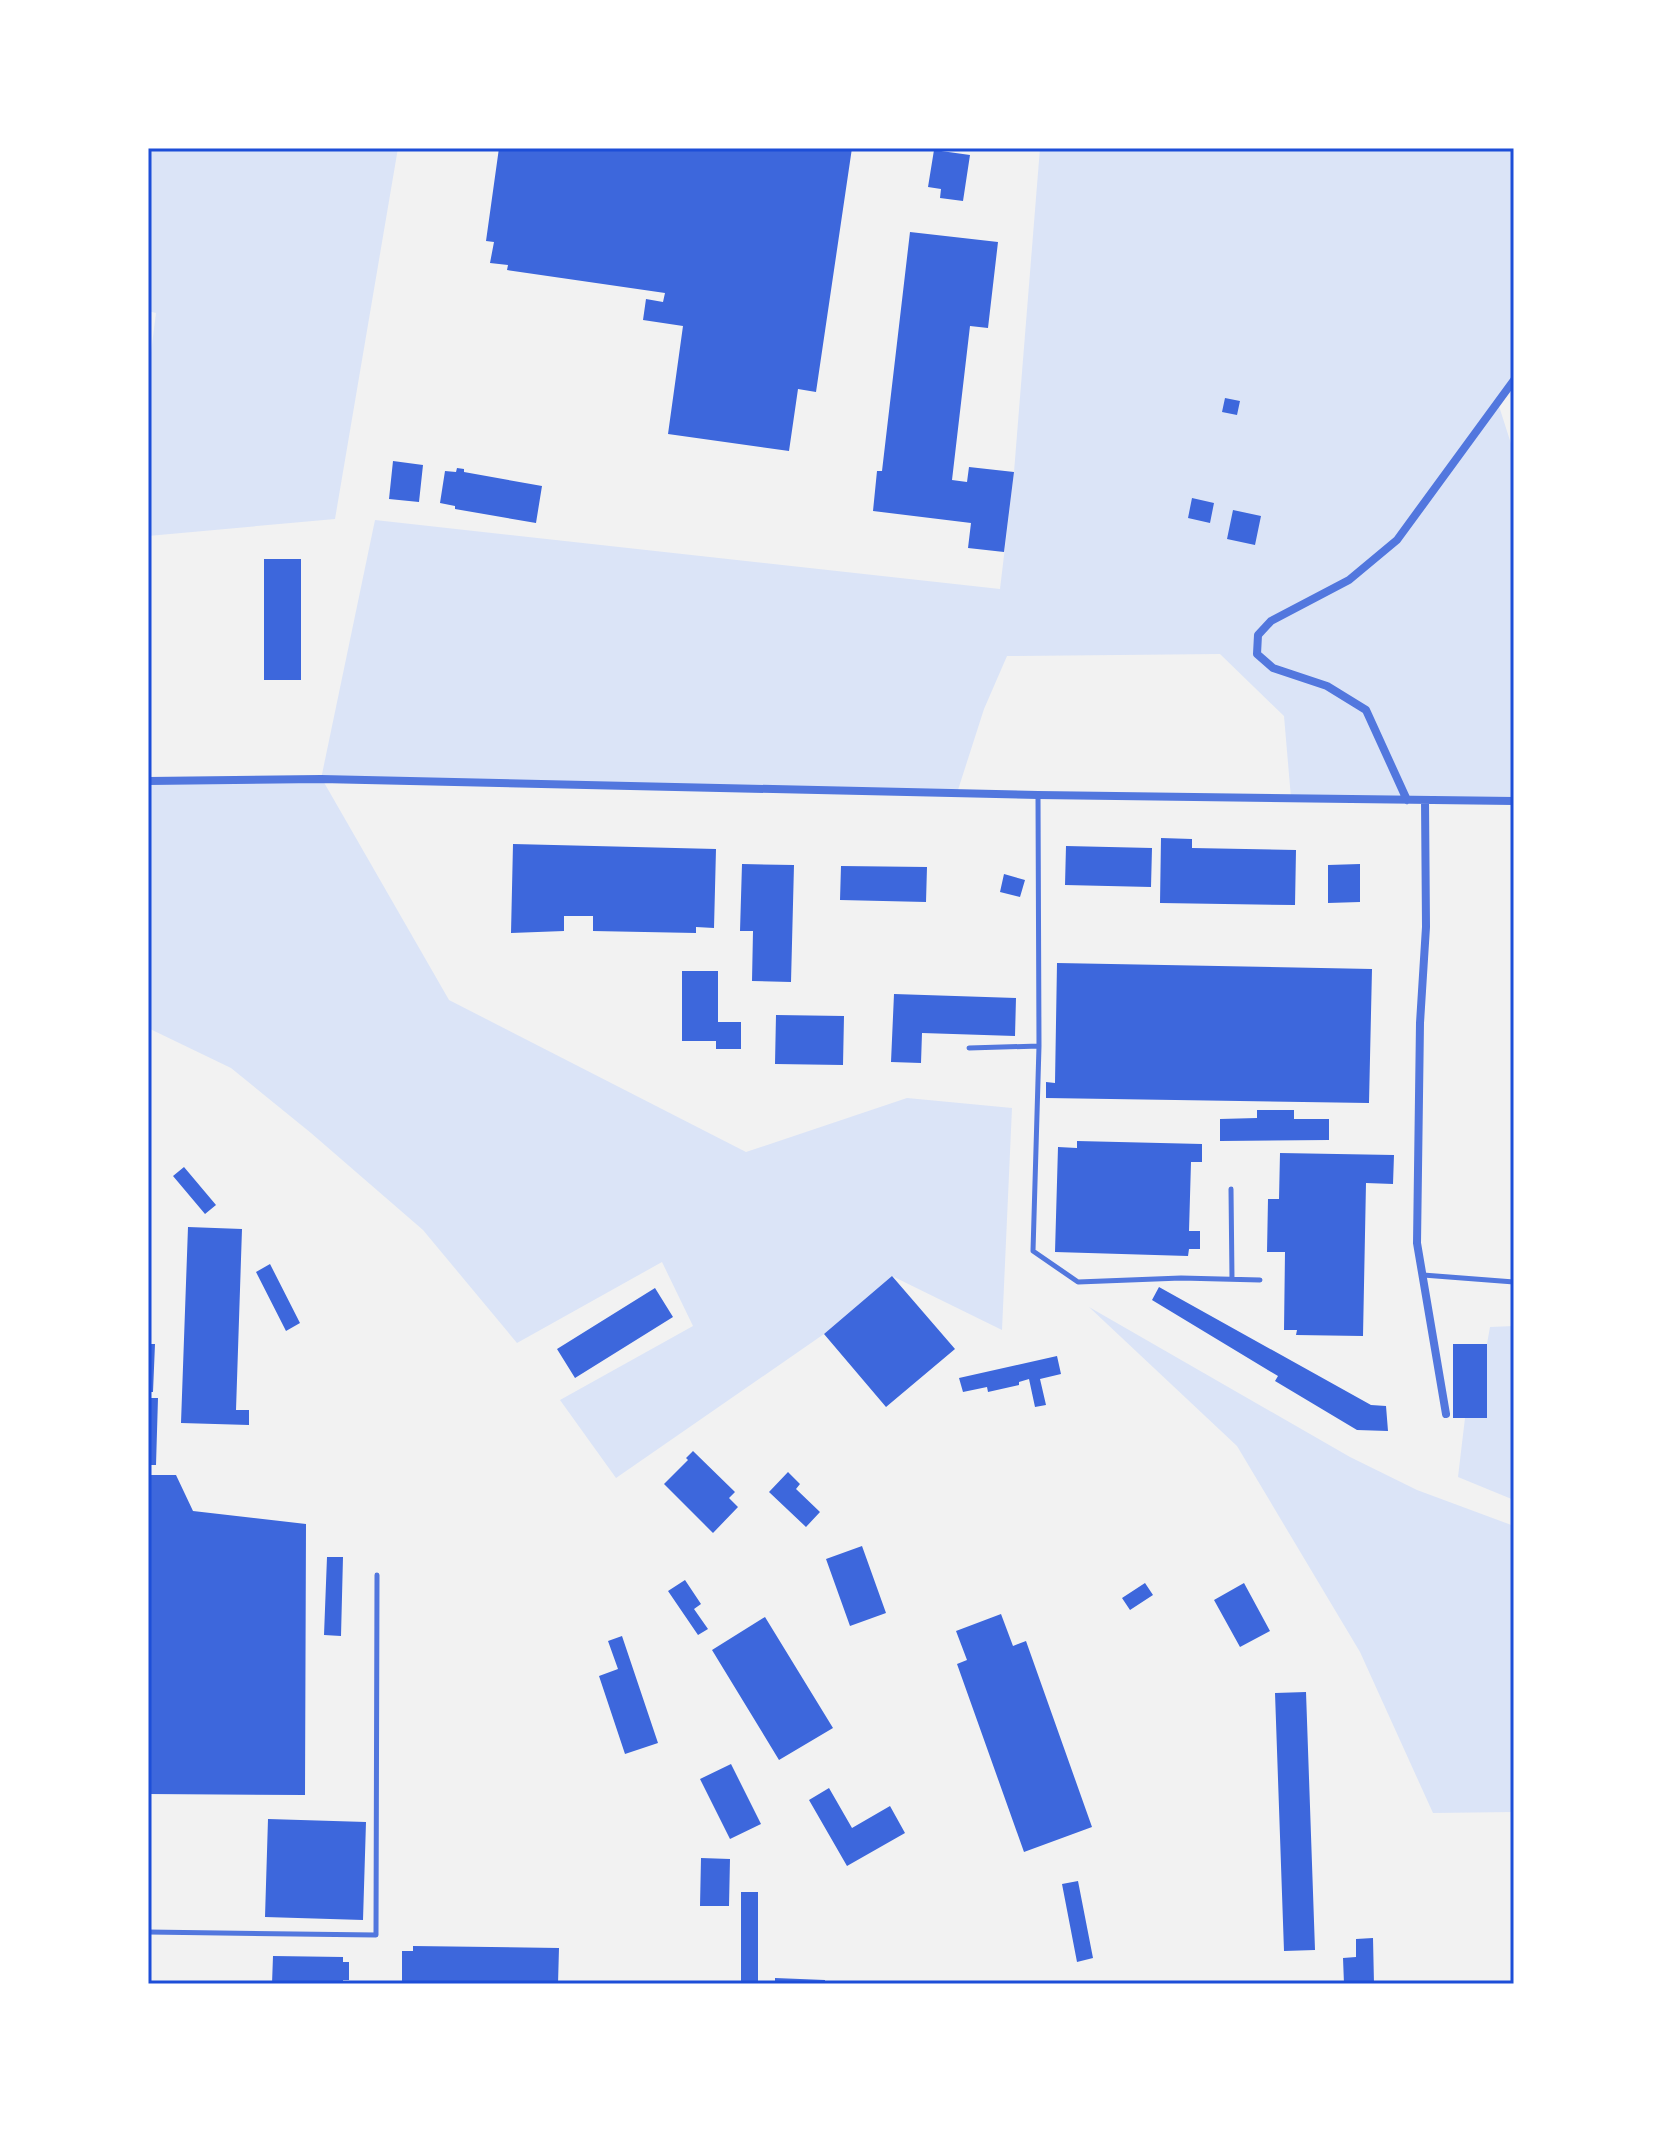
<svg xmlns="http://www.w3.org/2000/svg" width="1662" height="2132" font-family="'Fira Sans Condensed',sans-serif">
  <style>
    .green { fill: #dbe4f7 }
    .building { fill: #3d67dc }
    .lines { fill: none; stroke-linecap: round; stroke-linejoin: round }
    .service { stroke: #5277de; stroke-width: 5 }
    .minor { stroke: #5277de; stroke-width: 8 }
    .neatline { fill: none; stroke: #1d4ed8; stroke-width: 3 }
  </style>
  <rect width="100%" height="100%" fill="#f2f2f2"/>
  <path class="green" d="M148,148H398L335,519L148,536V376L156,313L148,311Z
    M1040,148H1514V380L1498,403L1514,453V801L1291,798L1284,716L1220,654L1007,656L984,709L957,793L322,779L449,1000L746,1152L907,1098L1012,1108L1002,1330L892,1276L824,1334L616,1478L560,1400L693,1326L662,1262L517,1343L423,1230L311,1133L231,1068L148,1028V781L321,779L375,520L1000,589L1014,472Z
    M1089,1307L1350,1457L1417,1490L1514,1526V1812L1433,1813L1360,1652L1237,1446Z
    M1514,1326V1500L1458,1477L1465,1418H1487V1344L1490,1327Z"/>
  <path class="building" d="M499,148H852L816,392L798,389L789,451L668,434L683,326L643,320L646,299L663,302L665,293L507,270L508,265L490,263L494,242L486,241Z
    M934,150L970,155L963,201L940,198L941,189L928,187Z
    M910,232L998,242L988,328L970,326L952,480L967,482L969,467L1014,472L1004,552L968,548L971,523L873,511L877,471H882Z
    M1225,398L1240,401L1237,415L1222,412Z
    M393,461L423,465L419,502L389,499Z
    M457,468L464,469V472L542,486L536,523L455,509V506L440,503L445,471L456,472Z
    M1192,498L1214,503L1210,523L1188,518Z
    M1233,510L1261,516L1255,545L1227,539Z
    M264,559H301V680H264Z
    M1161,838L1192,839V848L1296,850L1295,905L1160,903Z
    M513,844L716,849L714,928L696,927V933L593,931V916H564V931L511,933Z
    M1066,846L1152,848L1151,887L1065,885Z
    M742,864L794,865L791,982L752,981L753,931H740Z
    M1360,864V902L1328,903V865Z
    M841,866L927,867L926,902L840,900Z
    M1004,874L1025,880L1020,897L1000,892Z
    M1057,963L1372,969L1369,1103L1046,1098V1082L1055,1083Z
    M682,971H718V1022H741V1049H716V1041H682Z
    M894,994L1016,998L1015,1036L922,1033L921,1063L891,1062Z
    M776,1015L844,1016L843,1065L775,1064Z
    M1257,1110H1294V1119H1329V1140L1220,1141V1119L1257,1118Z
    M1077,1141L1202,1144V1162H1191L1189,1231H1200V1249H1189L1188,1256L1055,1252L1058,1147L1077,1148Z
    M1280,1153L1394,1155L1393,1184L1366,1183L1363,1336L1296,1335L1297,1330H1284L1285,1252H1267L1268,1199H1279Z
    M184,1167L216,1205L205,1214L173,1176Z
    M188,1227L242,1229L236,1410H249V1425L181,1423Z
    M270,1264L300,1323L286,1331L256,1272Z
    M892,1276L955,1349L886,1407L824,1334Z
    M1159,1287L1371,1405L1386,1406L1388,1431L1357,1430L1275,1381L1278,1376L1152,1300Z
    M655,1288L673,1317L575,1378L557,1349Z
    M148,1344H155L153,1392H148Z
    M1453,1344H1487V1418H1453Z
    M1057,1356L1061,1374L1040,1379L1046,1405L1035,1407L1029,1379L1019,1382V1385L988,1392L987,1387L963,1392L959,1378Z
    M148,1398H158L156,1465H148Z
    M693,1451L735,1492L729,1498L738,1507L713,1533L664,1484L688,1460L686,1458Z
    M788,1472L800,1484L796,1489L820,1512L806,1527L769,1492Z
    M148,1475H176L193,1511L306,1524L305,1795L148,1794Z
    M862,1546L886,1613L850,1626L826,1559Z
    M327,1557H343L341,1636L324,1635Z
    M685,1580L701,1604L694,1609L708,1629L698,1635L668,1591Z
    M1145,1583L1153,1595L1130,1610L1122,1598Z
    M1244,1583L1270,1631L1240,1647L1214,1600Z
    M1001,1614L1013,1646L1026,1641L1092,1827L1024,1852L957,1664L967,1660L956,1631Z
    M765,1617L833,1728L779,1760L712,1650Z
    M622,1636L658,1743L625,1754L599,1676L618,1669L608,1641Z
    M1306,1692L1315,1950L1284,1951L1275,1693Z
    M731,1764L761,1824L730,1839L700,1779Z
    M829,1788L852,1828L890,1806L905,1833L847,1866L809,1800Z
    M268,1819L366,1822L363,1920L265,1917Z
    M701,1858L730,1859L729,1906H700Z
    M1078,1881L1093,1958L1077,1962L1062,1884Z
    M741,1892H758V1984H741Z
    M1373,1938L1374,1984H1344L1343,1958L1356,1957V1939Z
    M413,1946L559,1948L558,1984H402V1951H413Z
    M273,1956L343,1957V1962H349V1980H343V1984H272Z
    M775,1978L825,1980V1984H775Z"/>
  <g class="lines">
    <path class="service" d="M1039,1046L1033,1251L1078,1282L1181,1278L1260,1280
      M969,1048L1039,1046L1038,795
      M1231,1189L1232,1279
      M1423,1275L1514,1282
      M148,1932L376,1935L377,1575"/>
    <path class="minor" d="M148,781L321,779L1038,795L1514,801
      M1407,800L1366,710L1327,686L1273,668L1257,654L1258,635L1271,621L1349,580L1397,540L1514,380
      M1425,800L1426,927L1420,1023L1417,1243L1446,1414"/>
  </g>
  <rect width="1662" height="2132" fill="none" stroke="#ffffff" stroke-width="300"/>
  <rect x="150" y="150" width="1362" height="1832" class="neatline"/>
</svg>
